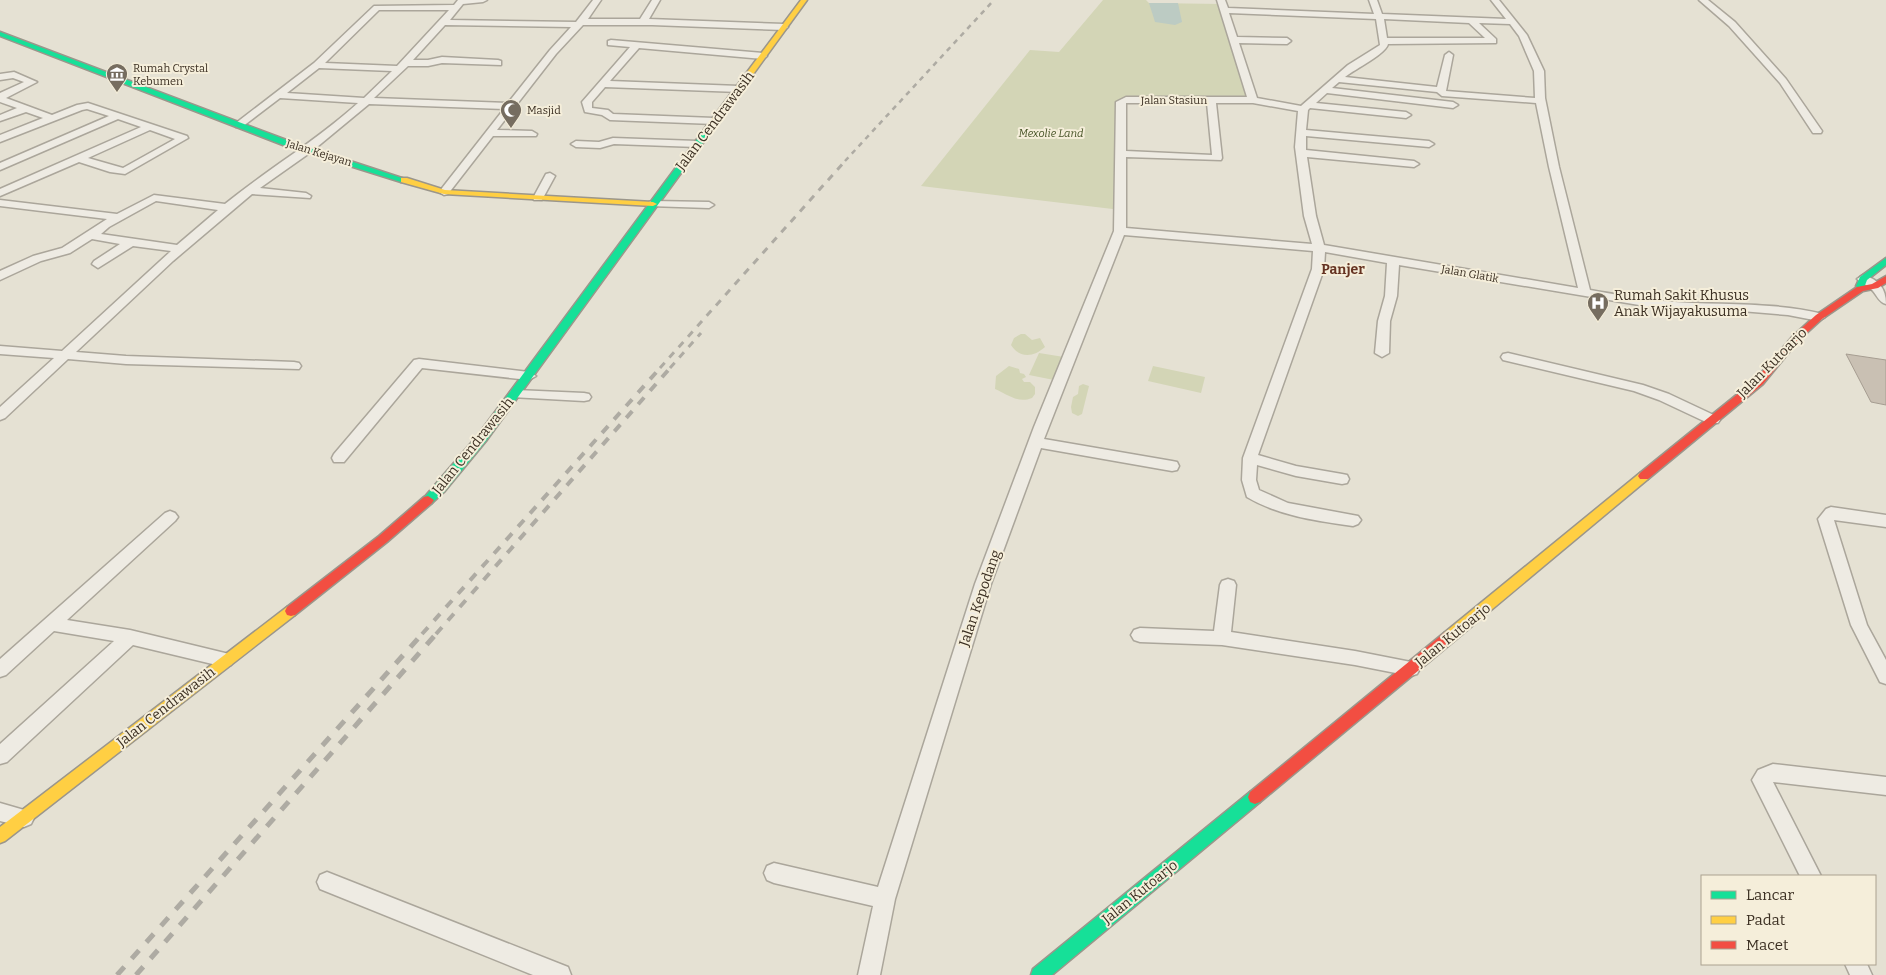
<svg xmlns="http://www.w3.org/2000/svg" width="1886" height="975" font-family="Bitter,serif">
  <style>
    .green { fill: #d3d5b6 }
    .water { fill: #bccbc3 }
    .building { fill: #c9c0b3; stroke: #a69d91 }
    .lines { fill: none; stroke-linecap: round; stroke-linejoin: round }
    .street-casing { stroke: #aba69b; stroke-width: 3 }
    .fast-casing { stroke: #9b968b; stroke-width: 3 }
    .slow-casing { stroke: #9b968b; stroke-width: 3 }
    .jam-casing { stroke: #9b968b; stroke-width: 3 }
    .street { fill: #eeebe3; fill-rule: evenodd }
    .fast { fill: #16e098; fill-rule: evenodd }
    .slow { fill: #ffcf43; fill-rule: evenodd }
    .jam { fill: #f24e42; fill-rule: evenodd }
    .rail-far3 { stroke: #aeaba3; stroke-width: 2.5; stroke-dasharray: 5 5; stroke-linecap: butt }
    .rail-far2 { stroke: #aeaba3; stroke-width: 3; stroke-dasharray: 7 7; stroke-linecap: butt }
    .rail-far1 { stroke: #aeaba3; stroke-width: 4; stroke-dasharray: 9 9; stroke-linecap: butt }
    .rail { stroke: #aeaba3; stroke-width: 5; stroke-dasharray: 11 11; stroke-linecap: butt }
    .labels { text-anchor: middle; dominant-baseline: central; stroke-width: 4; stroke-linejoin: round; paint-order: stroke }
    .far-poi-label { font-size: 11px; fill: #3b2f22; stroke: #f5eeda; text-anchor: start }
    .far-street-label { font-size: 11px; fill: #3b2f22; stroke: #f5eeda }
    .far-park-label { font-size: 11px; font-style: italic; fill: #495629; stroke: #f5eeda }
    .street-label { font-size: 14px; fill: #3b2f22; stroke: #f5eeda }
    .far-quarter-label { font-size: 14px; font-weight: bold; fill: #663423; stroke: #f5eeda }
    .poi-label { font-size: 14px; fill: #3b2f22; stroke: #f5eeda; text-anchor: start }
  </style>
  <rect width="100%" height="100%" fill="#e5e1d3"/>
  <path class="green" d="M1103,0H1146L1149,3L1222,4L1253,100H1119L1121,210L921,186L1030,50L1059,52Z
    M1021,334H1025L1032,340L1040,338L1045,347C1034,357 1020,359 1011,345L1014,338Z
    M1039,353L1064,357L1054,380L1029,375Z
    M1009,366L1019,369L1020,373L1024,374L1026,377L1022,379L1024,382H1030L1035,387V394L1032,398C1018,404 1007,394 995,389L996,376Z
    M1153,366L1205,377L1201,393L1148,381Z
    M1083,384L1089,386L1082,414L1078,416L1072,413L1071,407L1073,397L1078,394L1079,386Z"/>
  <path class="water" d="M1149,3H1178L1182,22L1175,25L1155,22Z"/>
  <path class="building" d="M1846,354L1886,360V405L1871,402Z"/>
  <g class="lines">
    <g class="street-casing">
      <path id="street" d="M458,0H487L483,2L463,4L450,20L576,22L593,0H601L588,19H640L652,0H660L649,19L784,24L788,27L784,30L652,25H583L556,54L497,130L532,131L537,134L536,136H493L448,194L444,195L439,192L504,109L369,104L311,152L260,188L306,193L311,196L310,198L252,194L173,261L76,352L126,356L294,362L299,363L301,366L299,369L126,364L68,359L5,418L0,420V407L54,358L0,354V346L62,351L171,251L133,246L98,268L92,264L94,261L120,244L92,239L70,253L41,261L0,280V271L33,256L62,248L107,219L0,206V200L117,214L154,195L225,204C268,169 316,141 358,103L280,98L242,127H236V123L314,63L374,6L454,5ZM379,10H449L397,66L325,63ZM445,25L571,27L550,50L508,103L374,98L408,66H428L442,63L501,65V61L498,60L442,57L428,60H413ZM319,68L392,71L364,98L287,93ZM156,201L218,210L177,245L101,234L109,227Z
        M1217,0H1225L1228,8L1374,14L1369,0H1377L1382,14L1506,19L1491,0H1499L1527,35L1544,71L1545,98L1559,167L1590,290C1614,294 1639,299 1663,301C1717,306 1770,301 1823,314L1825,317L1819,321L1788,315L1741,311L1663,309L1399,265L1397,296L1390,321L1389,353L1382,357L1375,353L1378,321L1385,296L1387,263L1325,252L1324,269L1258,455L1296,466L1342,474L1347,475L1349,479L1347,483L1342,484L1296,476L1257,465L1256,480L1259,490L1288,503L1358,516L1361,520L1358,524L1353,526C1317,521 1279,516 1247,497L1242,480L1243,458L1312,269L1313,251L1124,235L1044,439L1172,461L1177,462L1179,466L1177,470L1172,471L1041,448L991,584L895,899L880,975H858L873,906L774,883L767,880L764,873L767,866L774,863L878,887L975,584L1034,427L1114,231L1116,102L1126,97H1247ZM1229,13L1376,19L1380,45L1348,65L1301,106L1257,98L1239,43L1287,44L1291,41L1287,38L1237,37ZM1384,19L1469,23L1485,38H1387ZM1479,23L1510,24L1519,36L1534,71L1535,98L1446,91L1453,55L1449,52L1445,55L1437,87L1345,77C1355,69 1386,54 1388,44L1496,43V39ZM1339,82L1437,92L1442,96L1536,103L1549,167L1578,288L1324,245L1316,216L1307,157L1414,167L1419,164L1414,161L1306,150V136L1429,147L1434,144L1429,141L1306,130L1308,110L1310,108L1406,118L1411,115L1406,112L1316,103L1327,93L1453,108L1458,105L1453,102L1332,88ZM1126,103H1207L1212,155L1126,151ZM1216,103H1253L1298,111L1295,147L1304,216L1312,244L1126,228V157L1221,160L1222,158Z
        M1699,0H1708L1735,22L1786,79L1822,131L1821,133H1813L1780,83L1729,26Z
        M611,40L763,53L767,56L763,59L639,48L610,81L739,86L744,89L739,92L605,87L592,102V108L608,110L613,114L714,118L719,121L714,124L610,120L602,115L585,112L582,102L630,47L608,45V41Z
        M14,72L37,82L6,98L52,115L77,105L88,103L187,136L188,138L125,174L110,172L79,162L0,196V189L141,127L118,119L0,170V163L109,116L87,109L82,110L0,142V135L43,118L26,112L0,121V115L17,108L0,102V93L24,82L13,78L0,80V74ZM150,130L175,139L123,168L88,158Z
        M613,138L697,141L702,144L697,147L614,144L600,148L576,147L571,144L576,141L599,142Z
        M550,173L555,176L543,198L542,200H534L533,198L546,174Z
        M653,201L709,202L714,205L709,208L649,206L648,204L649,202Z
        M1863,275C1878,279 1886,288 1886,304C1878,302 1877,294 1871,289C1867,285 1861,283 1857,279Z
        M1508,353L1643,385L1669,394L1718,417L1720,420L1718,423H1708L1659,400L1634,391L1503,360L1501,357L1503,354Z
        M419,359L529,372L536,376L529,380L422,368L344,462H334L332,458L334,454L414,360Z
        M516,390L584,393L589,394L591,397L589,400L584,401L511,397L509,394L511,391Z
        M1831,507L1886,515V527L1834,520L1867,625L1886,660V684L1880,682L1851,625L1818,519L1826,509Z
        M170,511L175,513L178,517L175,521L67,620L130,630L225,653L231,655L234,660L231,665L225,667L133,645L7,762L0,764V744L114,641L54,631L6,675L0,677V659L165,513Z
        M1228,579L1234,581L1236,585L1231,632L1355,651L1411,662L1417,664L1420,669L1417,674L1411,676L1355,665L1222,645L1140,642L1134,640L1131,635L1134,630L1140,628L1214,631L1220,585L1222,581Z
        M1773,764L1886,777V795L1773,782L1821,876H1800L1752,780L1758,770Z
        M0,803L31,812L34,818L31,824L24,827L0,821Z
        M327,872L568,967L571,975H533L320,889L317,882L320,875Z
        M1845,964H1867L1872,975H1850Z"/>
    </g>
    <g class="fast-casing">
      <path id="fast" d="M0,32L289,141L408,180L401,182L283,145L0,36Z
        M706,127L713,129L486,441L444,492L432,503H424L422,500L478,435Z
        M1886,258V265L1867,280L1864,288H1858L1856,286L1860,277Z
        M1255,790L1260,792L1262,797L1260,802L1052,975H1031L1033,969L1250,792Z"/>
    </g>
    <g class="slow-casing">
      <path id="slow" d="M801,0H807L712,131H706V127Z
        M401,178H407L445,190L653,202L657,204L653,206L444,194L401,182Z
        M1644,472L1648,473L1650,476L1648,479L1454,641L1449,642L1444,641L1443,637L1444,633L1640,473Z
        M291,606L295,607L297,611L295,615L5,841L0,843V827L287,607Z"/>
    </g>
    <g class="jam-casing">
      <path id="jam" d="M1886,276V283L1878,288L1863,291L1822,319L1799,340L1763,384L1648,479H1640L1638,476L1640,473L1755,380L1793,336L1816,315L1857,287L1872,284Z
        M428,496L434,500L432,503L387,542L295,615L291,616L287,615L285,611L287,607L379,536L424,497Z
        M1449,632L1454,633L1455,637L1454,641L1260,802L1255,804L1250,802L1248,797L1250,792L1444,633Z"/>
    </g>
    <use href="#street" class="street"/>
    <use href="#fast" class="fast"/>
    <use href="#slow" class="slow"/>
    <use href="#jam" class="jam"/>
    <path class="rail-far3" d="M845,161L994,0"/>
    <path class="rail-far2" d="M660,368L846,160
      M670,368L701,333"/>
    <path class="rail-far1" d="M422,634L661,367
      M436,634L671,367"/>
    <path class="rail" d="M117,975L423,633
      M136,975L437,633"/>
  </g>
  <defs>
    <g id="museum-pin" transform="scale(1.125)"><path d="M0 17L-7.5 6A9.5 9.5 0 1 1 7.5 6Z" fill="#766d60" stroke="#f5eeda"/><path d="M0-6L6-3V-2H-6V-3ZM-5-1h2V3h-2ZM-1-1h2V3h-2ZM3-1h2V3H3ZM-6 4H6V6H-6Z" fill="#fff"/></g>
    <g id="mosque-pin" transform="scale(1.125)"><path d="M0 17L-7.5 6A9.5 9.5 0 1 1 7.5 6Z" fill="#766d60" stroke="#f5eeda"/><path d="M3.5-4.9A6 6 0 1 0 3.5 4.9A5 5 0 1 1 3.5-4.9Z" fill="#fff"/></g>
    <g id="hospital-pin" transform="scale(1.125)"><path d="M0 17L-7.5 6A9.5 9.5 0 1 1 7.5 6Z" fill="#766d60" stroke="#f5eeda"/><path d="M-5-5h3v3.5h4V-5h3V5h-3V1.5h-4V5h-3Z" fill="#fff"/></g>
  </defs>
  <g fill-rule="evenodd">
    <use href="#museum-pin" x="117" y="74"/>
    <use href="#mosque-pin" x="511" y="110"/>
    <use href="#hospital-pin" x="1598" y="303"/>
  </g>
  <g class="labels">
    <g class="far-poi-label">
      <text x="133" y="68">Rumah Crystal<tspan x="133" dy="13">Kebumen</tspan></text>
      <text x="527" y="110">Masjid</text>
    </g>
    <g class="far-street-label">
      <text x="1174" y="100">Jalan Stasiun</text>
      <text transform="translate(319 153) rotate(17)">Jalan Kejayan</text>
      <text transform="translate(1470 274) rotate(10)">Jalan Glatik</text>
    </g>
    <g class="far-park-label">
      <text x="1051" y="133">Mexolie Land</text>
    </g>
    <g class="street-label">
      <text transform="translate(715 121) rotate(-53)">Jalan Cendrawasih</text>
      <text transform="translate(1772 363) rotate(-45)">Jalan Kutoarjo</text>
      <text transform="translate(473 446) rotate(-51)">Jalan Cendrawasih</text>
      <text transform="translate(980 598) rotate(-71)">Jalan Kepodang</text>
      <text transform="translate(1453 635) rotate(-39)">Jalan Kutoarjo</text>
      <text transform="translate(166 707) rotate(-38)">Jalan Cendrawasih</text>
      <text transform="translate(1140 892) rotate(-39)">Jalan Kutoarjo</text>
    </g>
    <g class="far-quarter-label">
      <text x="1343" y="269">Panjer</text>
    </g>
    <g class="poi-label">
      <text x="1614" y="295">Rumah Sakit Khusus<tspan x="1614" dy="16">Anak Wijayakusuma</tspan></text>
    </g>
  </g>
  <rect x="1701" y="875" width="175" height="90" fill="#f5eeda" stroke="#aba290"/>
  <rect x="1711" y="891" width="25" height="8" fill="#16e098" stroke="#aba290"/>
  <text x="1746" y="900" font-size="15" fill="#3b2f22">Lancar</text>
  <rect x="1711" y="916" width="25" height="8" fill="#ffcf43" stroke="#aba290"/>
  <text x="1746" y="925" font-size="15" fill="#3b2f22">Padat</text>
  <rect x="1711" y="941" width="25" height="8" fill="#f24e42" stroke="#aba290"/>
  <text x="1746" y="950" font-size="15" fill="#3b2f22">Macet</text>
</svg>
